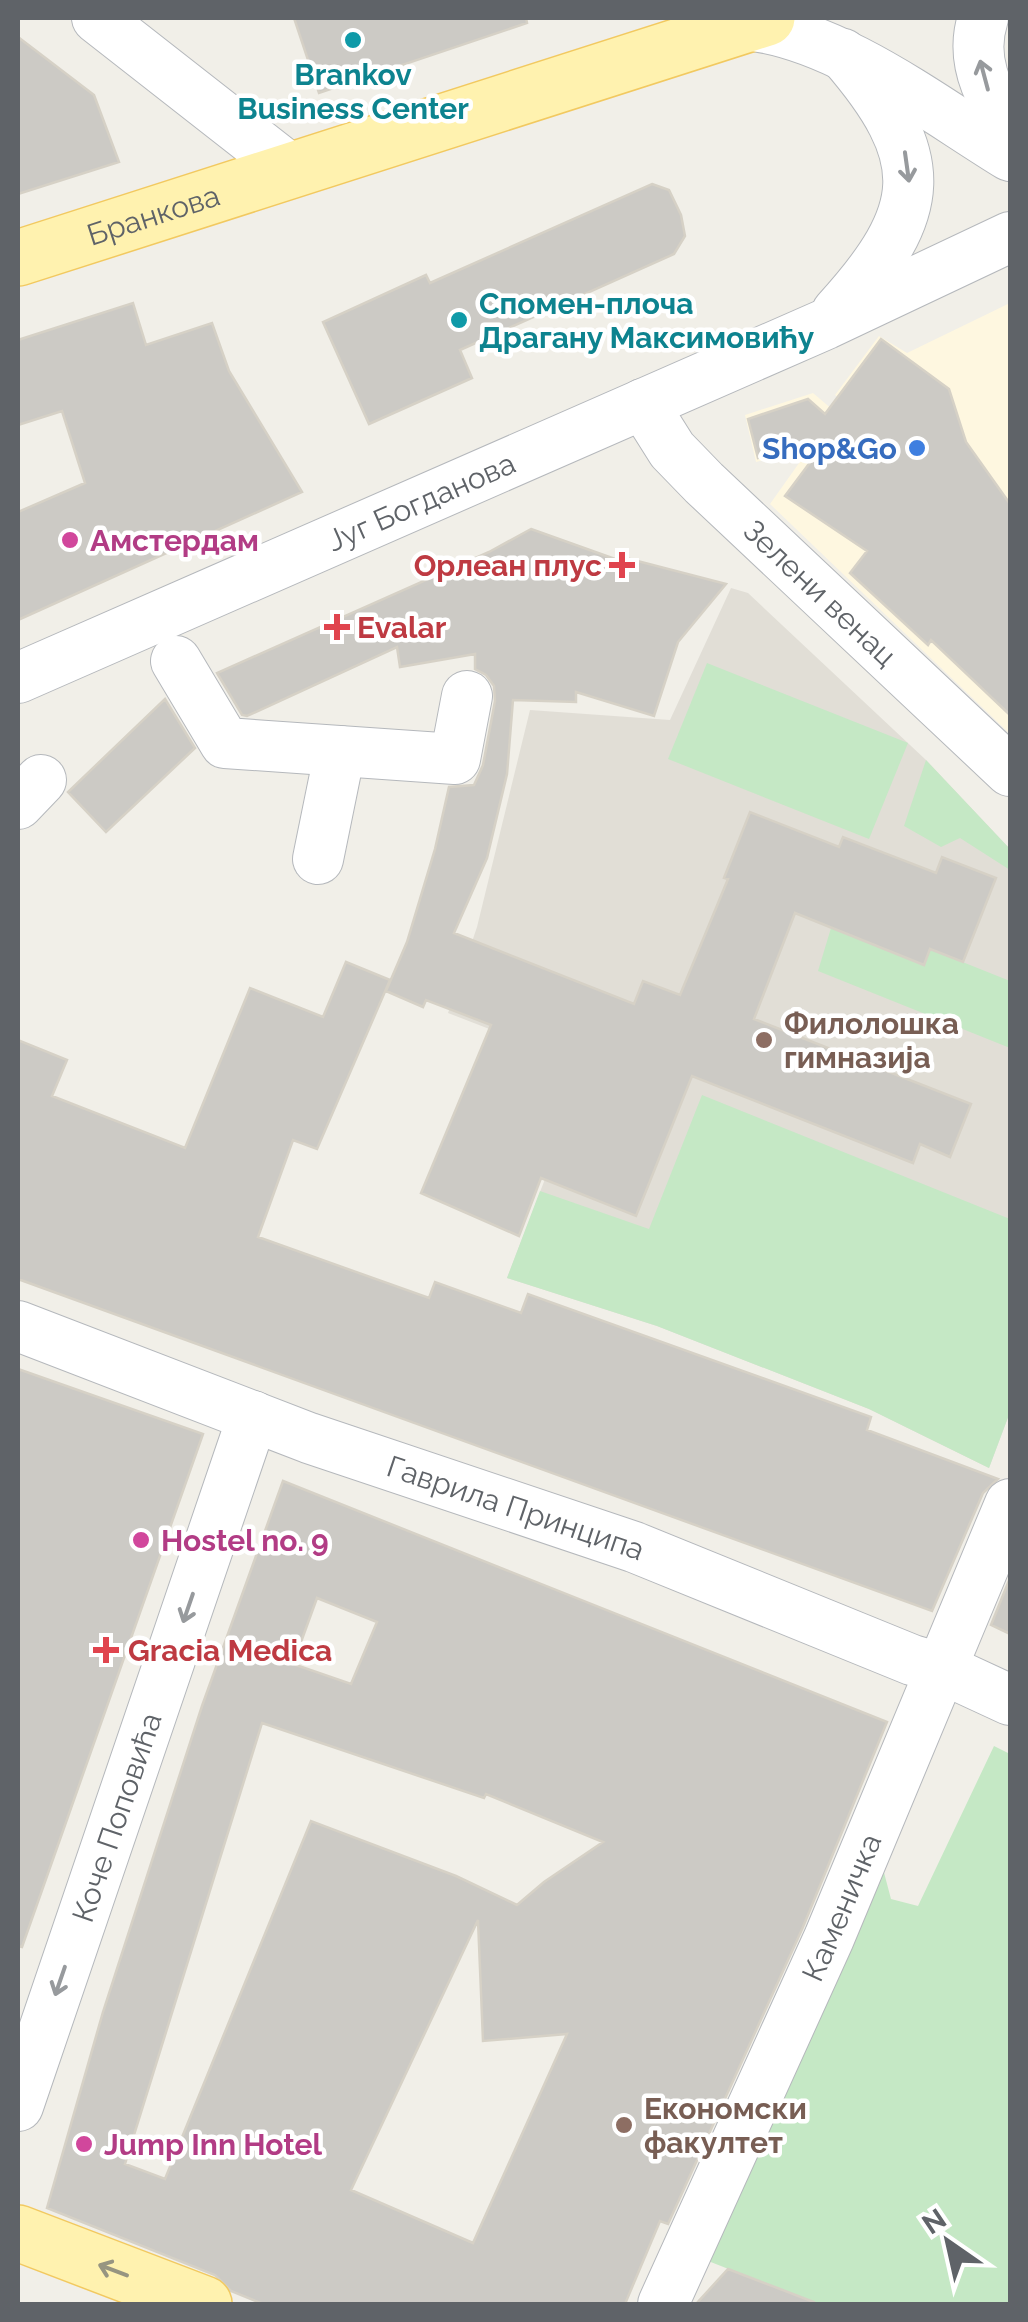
<svg xmlns="http://www.w3.org/2000/svg" width="1028" height="2322" font-family="Raleway,sans-serif">
  <style>
    .commercial { fill: #fef7e0 }
    .education { fill: #e1ded6 }
    .green { fill: #c5e8c5 }
    .building { fill: #cccac5; stroke: #d6d1c6; stroke-width: 2.5; fill-rule: evenodd }
    .lines { fill: none; stroke-linecap: round; stroke-linejoin: round }
    .minor-casing { stroke: #b5b8bc; stroke-width: 52 }
    .major-casing { stroke: #f2c960; stroke-width: 58 }
    .minor { stroke: #fff; stroke-width: 50 }
    .major { stroke: #fff2af; stroke-width: 55 }
    .oneway { stroke: #979a9d }
    .oneway2 { stroke: #979581 }
    .culture-dot { fill: #0f9aa8; stroke: #fff; stroke-width: 4 }
    .shop-dot { fill: #3f7fe0; stroke: #fff; stroke-width: 4 }
    .hotel-dot { fill: #d1479c; stroke: #fff; stroke-width: 4 }
    .health-dot { fill: #e0444e; stroke: #fff; stroke-width: 4 }
    .education-dot { fill: #8d6e63; stroke: #fff; stroke-width: 4 }
    .labels { text-anchor: middle; dominant-baseline: central; stroke-width: 9; stroke-linejoin: round; paint-order: stroke }
    .culture-label { font-size: 30px; font-weight: bold; fill: #0d838f; stroke: #fff }
    .street-label { font-size: 30px; fill: #5f6368; stroke: #fff }
    .shop-label { font-size: 30px; font-weight: bold; fill: #366cbe; stroke: #fff; text-anchor: end }
    .hotel-label { font-size: 30px; font-weight: bold; fill: #b23c85; stroke: #fff; text-anchor: start }
    .health-label { font-size: 30px; font-weight: bold; fill: #be3a42; stroke: #fff; text-anchor: start }
    .education-label { font-size: 30px; font-weight: bold; fill: #785e54; stroke: #fff; text-anchor: start }
  </style>
  <rect width="100%" height="100%" fill="#f1efe8"/>
  <path class="commercial" d="M1010,303V734L770,504L809,449L756,462L745,415L813,393L840,416L849,405L835,395L879,336L907,353Z"/>
  <path class="education" d="M731,588L748,593L926,760L1010,849V1412L989,1468L869,1409L657,1326L507,1278L588,1067L448,1013L477,927L530,710L670,720Z"/>
  <path class="green" d="M707,663L908,743L869,839L668,759Z
    M926,760L1010,849V870L960,838L941,847L904,826Z
    M831,928L923,964L930,949L1010,981V1048L818,971Z
    M702,1095L1010,1219V1412L989,1468L869,1409L657,1326L507,1278L540,1191L649,1229Z
    M994,1746L1010,1754V2304H801L802,2298L693,2255L882,1865L891,1899L918,1906Z"/>
  <path class="building" d="M294,18H526L527,23L319,93Z
    M18,37L94,95L119,162L18,194Z
    M652,184L669,190L681,215L685,236L674,254L460,350L472,378L369,424L323,322L426,275L430,283Z
    M133,303L146,345L212,323L229,371L302,492L18,620V512L85,483L62,411L18,425V340Z
    M881,339L949,389L966,442L1010,504V715L931,640L928,645L850,573L867,551L785,496L826,441L758,458L748,419L808,399L825,414Z
    M531,529L629,564L630,559L726,584L678,642L654,716L576,692V702L513,700L507,774L487,858L454,933L634,1004L643,981L680,995L728,879L724,878L750,812L839,847L843,837L936,873L942,857L996,878L963,962L930,949L924,965L795,913L754,1019L971,1104L950,1157L920,1144L913,1163L692,1076L636,1216L541,1178L519,1236L421,1193L491,1025L426,1000L423,1007L386,991L407,942L435,849L449,787L474,785L483,765L495,701L494,686L486,675L475,669V654L400,667L397,647L247,716L242,715L217,673L489,552Z
    M165,699L195,748L106,832L68,792Z
    M346,962L390,980L317,1149L293,1140L258,1237L429,1298L435,1282L521,1313L528,1294L871,1417L867,1430L998,1479L983,1493L932,1611L18,1279V1040L67,1060L52,1096L185,1148L250,988L323,1017Z
    M18,1369L203,1434L22,1947L18,1946Z
    M283,1481L887,1722L803,1927L668,2224L660,2221L625,2304H263L231,2291L215,2275L47,2208L103,2012L202,1706ZM317,1598L377,1622L351,1684L293,1664ZM262,1723L484,1798L486,1794L603,1842L544,1882L517,1905L456,1876L311,1821L165,2179L125,2164ZM478,1920L483,2041L567,2034L473,2243L351,2190Z
    M1010,1578V1634L991,1625Z
    M728,2269L814,2302V2304H696Z"/>
  <g class="lines">
    <g class="minor-casing">
      <g id="minor">
        <path d="M97,18L291,170"/>
        <path d="M983,18C970,58 986,94 1010,126"/>
        <path d="M745,25C836,33 933,109 1010,156"/>
        <path d="M837,312C929,211 933,158 843,54"/>
        <path id="s1" d="M643,404L672,450L704,483L1010,771"/>
        <path d="M176,661L225,743L455,759L467,696"/>
        <path id="s2" d="M18,678L826,324L1010,237"/>
        <path d="M18,804L41,780"/>
        <path d="M318,859L340,751"/>
        <path id="s3" d="M18,1326L309,1438L634,1547L912,1660L943,1669L1010,1700"/>
        <path id="s4" d="M18,2106L253,1416"/>
        <path id="s5" d="M663,2304L829,1938L1010,1504"/>
      </g>
    </g>
    <g class="major-casing">
      <g id="major">
        <path id="s6" d="M18,258L767,18"/>
        <path d="M18,2233L204,2304"/>
      </g>
    </g>
    <use href="#minor" class="minor"/>
    <use href="#major" class="major"/>
  </g>
  <defs><path id="oneway-shaft" d="M-6 0H5M1.5-3L5.5 0L1.5 3" fill="none" stroke-width="1.6" stroke-linecap="round" stroke-linejoin="round" transform="scale(2.5)"/></defs>
  <g class="oneway">
    <use href="#oneway-shaft" transform="translate(984 75) rotate(-105)"/>
    <use href="#oneway-shaft" transform="translate(907 167) rotate(82)"/>
    <use href="#oneway-shaft" transform="translate(188 1608) rotate(109)"/>
    <use href="#oneway-shaft" transform="translate(60 1981) rotate(109)"/>
  </g>
  <use class="oneway2" href="#oneway-shaft" transform="translate(113 2270) rotate(-159)"/>
  <g class="culture-dot">
    <circle cx="353" cy="40" r="10"/>
    <circle cx="459" cy="320" r="10"/>
  </g>
  <circle class="shop-dot" cx="917" cy="448" r="10"/>
  <g class="hotel-dot">
    <circle cx="70" cy="540" r="10"/>
    <circle cx="141" cy="1540" r="10"/>
    <circle cx="84" cy="2144" r="10"/>
  </g>
  <g class="health-dot">
    <path d="M617 550h10v10h10v10h-10v10h-10v-10h-10v-10h10z"/>
    <path d="M332 612h10v10h10v10h-10v10h-10v-10h-10v-10h10z"/>
    <path d="M101 1635h10v10h10v10h-10v10h-10v-10h-10v-10h10z"/>
  </g>
  <g class="education-dot">
    <circle cx="764" cy="1040" r="10"/>
    <circle cx="624" cy="2125" r="10"/>
  </g>
  <g class="labels">
    <g class="culture-label">
      <text x="353" y="74">Brankov<tspan x="353" dy="34">Business Center</tspan></text>
      <text x="479" y="303" text-anchor="start">Спомен-плоча<tspan x="479" dy="34">Драгану Максимовићу</tspan></text>
    </g>
    <g class="street-label">
      <text stroke="none"><textPath href="#s6" startOffset="142">Бранкова</textPath></text>
      <text stroke="none"><textPath href="#s2" startOffset="440">Југ Богданова</textPath></text>
      <text stroke="none"><textPath href="#s1" startOffset="260">Зелени венац</textPath></text>
      <text stroke="none"><textPath href="#s3" startOffset="530">Гаврила Принципа</textPath></text>
      <text stroke="none"><textPath href="#s4" startOffset="305">Коче Поповића</textPath></text>
      <text stroke="none"><textPath href="#s5" startOffset="435">Каменичка</textPath></text>
    </g>
    <g class="shop-label">
      <text x="897" y="448">Shop&amp;Go</text>
    </g>
    <g class="hotel-label">
      <text x="90" y="540">Амстердам</text>
      <text x="161" y="1540">Hostel no. 9</text>
      <text x="104" y="2144">Jump Inn Hotel</text>
    </g>
    <g class="health-label">
      <text x="602" y="565" text-anchor="end">Орлеан плус</text>
      <text x="357" y="627">Evalar</text>
      <text x="128" y="1650">Gracia Medica</text>
    </g>
    <g class="education-label">
      <text x="784" y="1023">Филолошка<tspan x="784" dy="34">гимназија</tspan></text>
      <text x="644" y="2108">Економски<tspan x="644" dy="34">факултет</tspan></text>
    </g>
  </g>
  <rect width="1028" height="2322" fill="none" stroke="#5f6368" stroke-width="40"/>
  <g transform="translate(948 2242) rotate(326)" stroke="#ffffff" stroke-width="8" paint-order="stroke">
  <path d="M0-8L18 38L0 25L-18 38Z" fill="#5f6368"/>
  <text y="-15" font-size="28" font-weight="bold" text-anchor="middle" fill="#5f6368">N</text>
  </g>
</svg>
